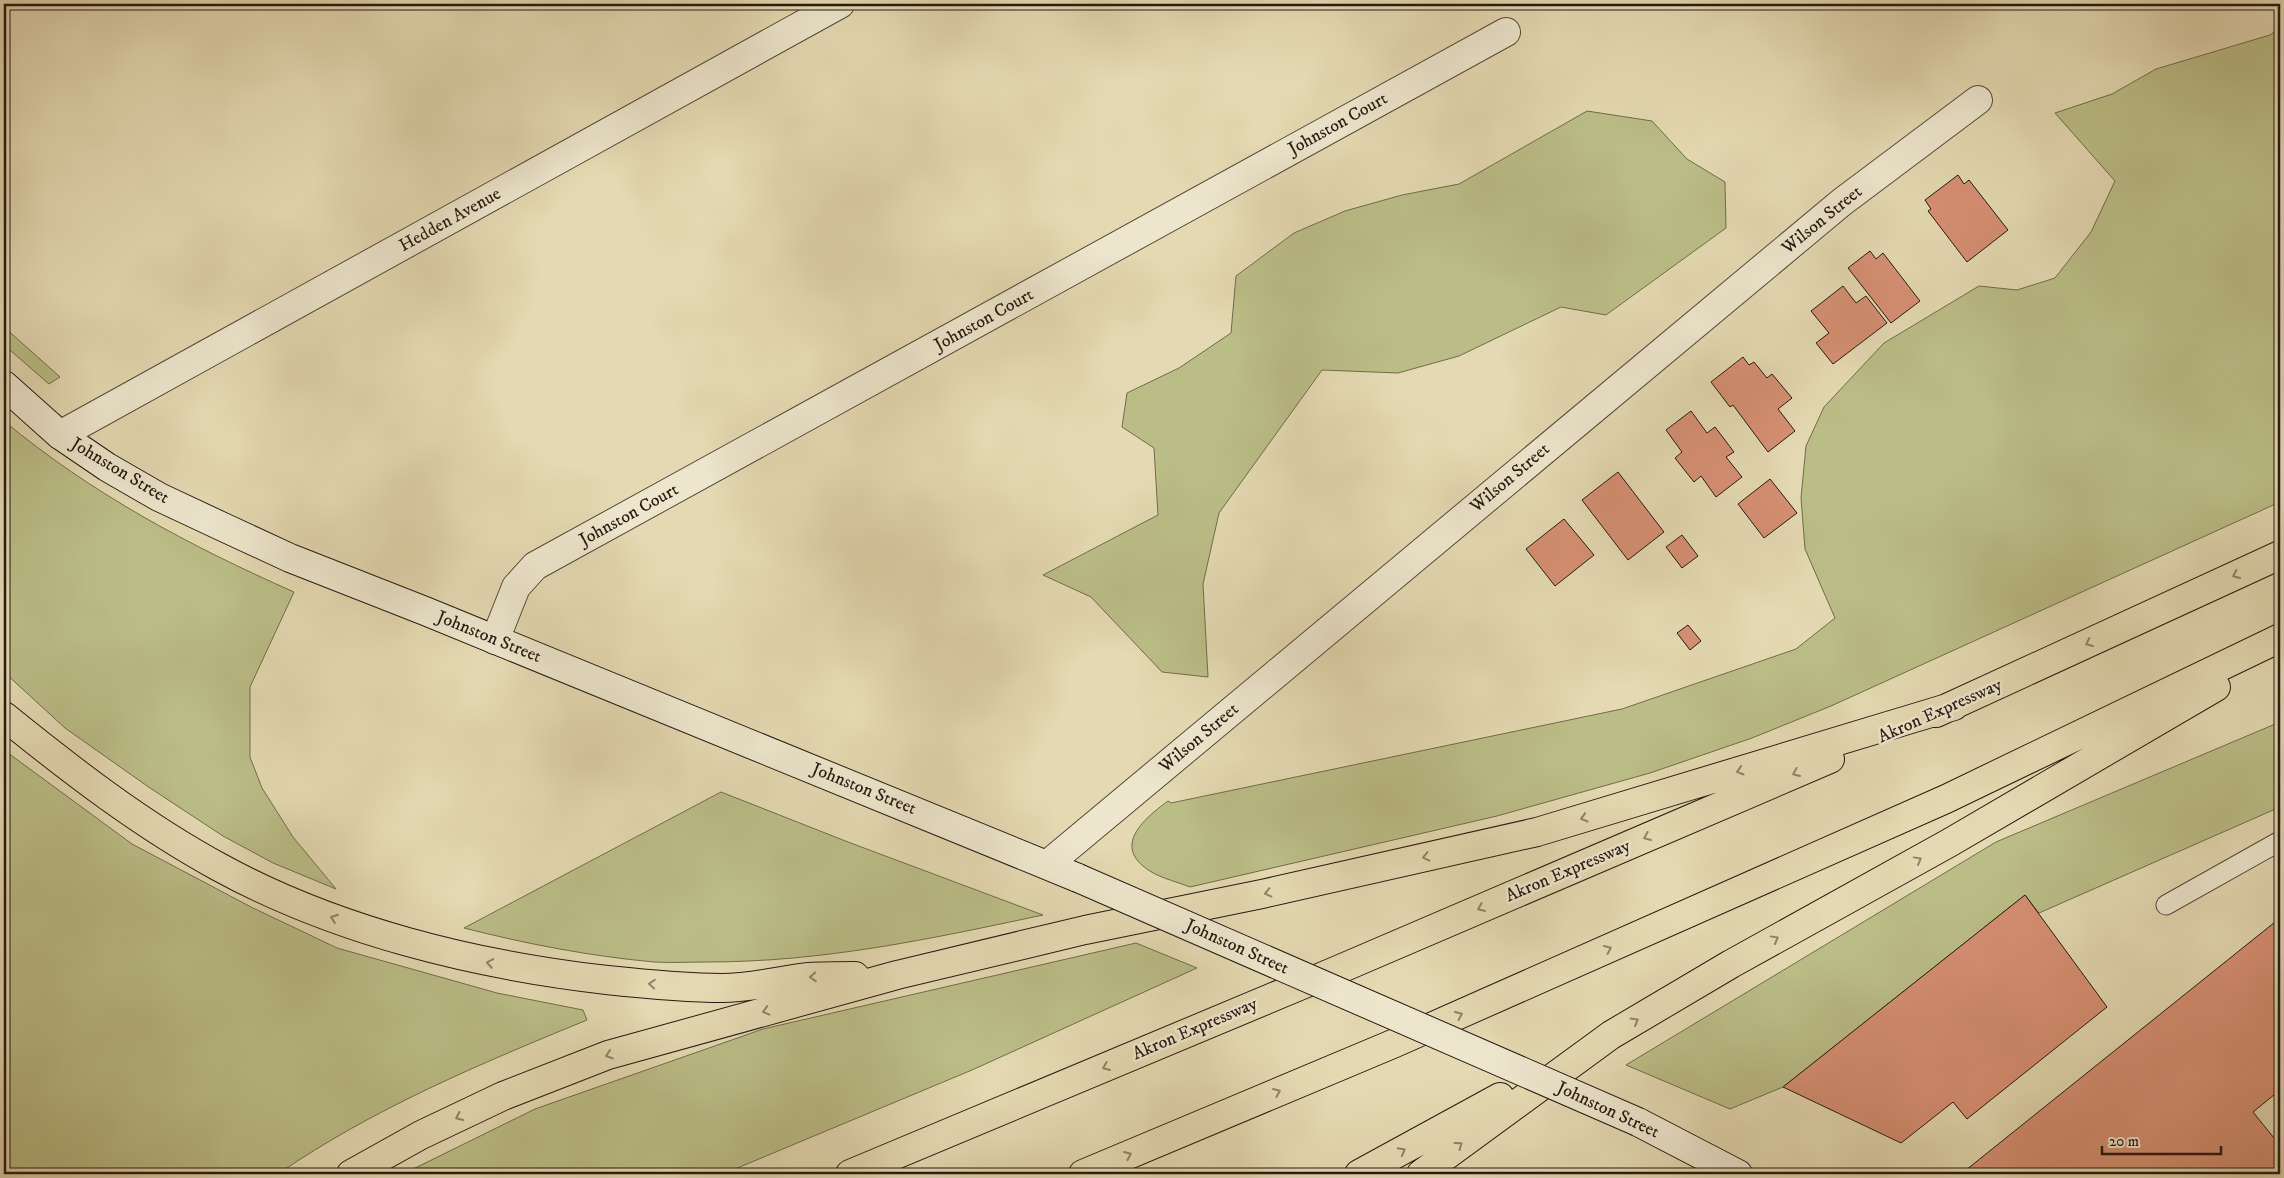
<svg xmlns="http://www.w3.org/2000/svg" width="2284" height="1178" font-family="'IM FELL DW Pica',serif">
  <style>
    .green { fill: #bbbd87; stroke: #706c4c }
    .building { fill: #d69074; stroke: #261a11 }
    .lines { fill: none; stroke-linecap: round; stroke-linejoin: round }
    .lane-casing { stroke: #564a39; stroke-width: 21 }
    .street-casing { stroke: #564a39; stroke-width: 30 }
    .secondary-casing { stroke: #261a11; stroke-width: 30 }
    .highway-casing { stroke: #261a11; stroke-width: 30 }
    .lane { stroke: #ede6cd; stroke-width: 19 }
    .street { stroke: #ede6cd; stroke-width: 28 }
    .secondary { stroke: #ede6cd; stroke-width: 28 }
    .highway { stroke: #e4d9b2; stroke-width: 28 }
    .secondary-bridge-casing { stroke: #261a11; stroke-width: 30; stroke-linecap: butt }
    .secondary-bridge { stroke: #ede6cd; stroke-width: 28 }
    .oneway { stroke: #8e836a }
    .labels { text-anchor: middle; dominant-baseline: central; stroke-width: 5; stroke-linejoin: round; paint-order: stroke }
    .street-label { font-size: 18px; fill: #261a11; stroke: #ede6cd }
  </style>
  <rect width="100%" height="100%" fill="#e4d9b2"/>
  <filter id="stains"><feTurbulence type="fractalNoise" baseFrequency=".004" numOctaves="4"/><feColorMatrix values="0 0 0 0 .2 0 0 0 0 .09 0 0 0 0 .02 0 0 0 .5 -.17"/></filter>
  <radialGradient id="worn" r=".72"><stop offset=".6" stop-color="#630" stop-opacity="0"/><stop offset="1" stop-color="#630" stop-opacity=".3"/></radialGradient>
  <path class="green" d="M2280,27V502L1831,706L1752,738L1650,773L1497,816L1190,887C1175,881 1155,877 1143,866C1114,842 1149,815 1168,801L1171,803L1622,709L1796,649L1835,618L1805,549L1801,498L1806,446L1824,407L1884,343L1979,286L2017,290L2055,278L2091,232L2115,181L2055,113L2112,94L2156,69L2270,35Z
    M1587,111L1652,121L1687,159L1725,182L1726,228L1606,315L1561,307L1459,356L1398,373L1322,370L1219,513L1203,584L1208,677L1162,672L1091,597L1043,575L1158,515L1154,448L1122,427L1127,393L1179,368L1231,333L1236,276L1294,233L1345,211L1402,195L1459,184Z
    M4,327L60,377L49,384L4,345Z
    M4,421C92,494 190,546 294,592L250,687V757L262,788L293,837L336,889L273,863L223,836L150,788L65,728L4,672Z
    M2280,722V807L2039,913L2025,895L1783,1087L1730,1109L1626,1065L1996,842Z
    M4,750L132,844L251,907L337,948L497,993L583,1010L587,1020C480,1064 374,1108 278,1174H4Z
    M721,792L848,842L1043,915C930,939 823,962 707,962C690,962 672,963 654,962C589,956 527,944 464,928Z
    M1136,943L1197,968L972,1070L723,1174H403L535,1109L763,1029Z"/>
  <path class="building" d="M1958,175L1964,184L1969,180L2008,230L1967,262L1928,211L1931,209L1925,200Z
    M1870,251L1876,259L1883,253L1920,301L1891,323L1848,268Z
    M1843,286L1856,303L1866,296L1887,323L1833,364L1816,343L1829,333L1811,311Z
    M1743,357L1749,365L1754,362L1767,378L1772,374L1792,398L1778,409L1795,431L1768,452L1733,405L1730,407L1711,382Z
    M1691,411L1707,433L1715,427L1734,452L1726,457L1742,477L1716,497L1701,476L1694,482L1675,458L1682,452L1666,430Z
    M1618,472L1664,532L1628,560L1582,500Z
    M1770,479L1797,513L1764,538L1738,504Z
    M1564,519L1594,555L1555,586L1526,549Z
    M1682,535L1698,556L1682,568L1666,547Z
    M1688,625L1701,641L1690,650L1677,633Z
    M2025,895L2107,1007L1967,1119L1953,1102L1901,1143L1783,1087Z
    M2280,918V1090L2253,1112L2274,1138L2280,1133V1174H1975L1966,1170Z"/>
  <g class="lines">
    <g class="lane-casing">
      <path id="lane" d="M2166,905L2280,841"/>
    </g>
    <g class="street-casing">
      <path id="street" d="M60,435L840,4
        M495,640L516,587L535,566L1506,32
        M1048,864L1842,202L1978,100"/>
    </g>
    <g class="secondary-casing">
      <path id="secondary" d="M4,385L60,435L107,467L159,497L223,527L290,558L425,611L1078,878
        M1638,1122L1738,1174"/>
    </g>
    <g class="highway-casing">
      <path id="highway" d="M1936,713L2280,555
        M4,716C72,771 142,825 219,867C336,931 475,965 607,980C645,984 684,988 722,988C751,988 781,980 809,977C824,976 840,976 855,976
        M351,1174L421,1135L503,1096L608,1055L897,975L1085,930L1262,894L1537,832L1954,706
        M850,1174L1333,972L1830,759
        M1083,1174L1395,1043L1946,799L2280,638
        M1359,1174L1500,1097
        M1421,1174L1611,1035L1731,964L1949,843L2216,687"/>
    </g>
    <use href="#lane" class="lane"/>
    <use href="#street" class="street"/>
    <use href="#secondary" class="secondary"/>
    <use href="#highway" class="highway"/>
    <g class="secondary-bridge-casing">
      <path id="secondary-bridge" d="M1078,878L1638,1122"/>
    </g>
    <use href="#secondary-bridge" class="secondary-bridge"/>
  </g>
  <defs><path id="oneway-chevron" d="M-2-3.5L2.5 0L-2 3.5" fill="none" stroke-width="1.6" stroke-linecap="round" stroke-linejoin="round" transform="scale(1.25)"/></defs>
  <g class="oneway">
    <use href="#oneway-chevron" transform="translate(2236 575) rotate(155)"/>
    <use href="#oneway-chevron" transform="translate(2089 643) rotate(155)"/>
    <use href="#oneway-chevron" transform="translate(1740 771) rotate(163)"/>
    <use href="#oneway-chevron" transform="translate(1796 773) rotate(157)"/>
    <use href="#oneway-chevron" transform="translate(1584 818) rotate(163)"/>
    <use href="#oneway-chevron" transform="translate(1647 837) rotate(157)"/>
    <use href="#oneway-chevron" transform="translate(1426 857) rotate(167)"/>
    <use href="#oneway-chevron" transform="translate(1918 860) rotate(-29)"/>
    <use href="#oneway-chevron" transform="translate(1268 893) rotate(167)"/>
    <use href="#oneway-chevron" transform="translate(1481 908) rotate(157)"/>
    <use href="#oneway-chevron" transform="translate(334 918) rotate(-160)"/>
    <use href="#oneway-chevron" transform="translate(1775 939) rotate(-29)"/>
    <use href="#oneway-chevron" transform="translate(1608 949) rotate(-24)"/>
    <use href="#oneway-chevron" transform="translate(490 963) rotate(-170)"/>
    <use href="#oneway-chevron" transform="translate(813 977) rotate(176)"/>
    <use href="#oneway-chevron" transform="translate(652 984) rotate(-176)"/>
    <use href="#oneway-chevron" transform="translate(766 1011) rotate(165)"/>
    <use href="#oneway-chevron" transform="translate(1459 1015) rotate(-24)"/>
    <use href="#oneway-chevron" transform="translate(1635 1021) rotate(-31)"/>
    <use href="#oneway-chevron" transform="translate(609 1055) rotate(162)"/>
    <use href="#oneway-chevron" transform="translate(1106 1067) rotate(157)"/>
    <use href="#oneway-chevron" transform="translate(1277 1092) rotate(-23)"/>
    <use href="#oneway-chevron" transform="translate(459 1117) rotate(155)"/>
    <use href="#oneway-chevron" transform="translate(1459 1145) rotate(-36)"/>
    <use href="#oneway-chevron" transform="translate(1402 1151) rotate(-28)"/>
    <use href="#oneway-chevron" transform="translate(1128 1155) rotate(-23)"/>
  </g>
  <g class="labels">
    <g class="street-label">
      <text transform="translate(1338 124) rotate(-29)">Johnston Court</text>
      <text transform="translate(450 220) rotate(-29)">Hedden Avenue</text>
      <text transform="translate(1822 220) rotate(-39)">Wilson Street</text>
      <text transform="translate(984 320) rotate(-29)">Johnston Court</text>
      <text transform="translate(120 471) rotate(31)">Johnston Street</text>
      <text transform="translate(1510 478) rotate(-40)">Wilson Street</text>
      <text transform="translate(629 515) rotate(-29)">Johnston Court</text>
      <text transform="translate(489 637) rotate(22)">Johnston Street</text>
      <text transform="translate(1940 711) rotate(-24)">Akron Expressway</text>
      <text transform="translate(1199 738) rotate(-40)">Wilson Street</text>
      <text transform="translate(864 789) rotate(22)">Johnston Street</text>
      <text transform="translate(1568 871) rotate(-23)">Akron Expressway</text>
      <text transform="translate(1237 947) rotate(24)">Johnston Street</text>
      <text transform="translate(1195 1029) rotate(-23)">Akron Expressway</text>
      <text transform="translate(1608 1110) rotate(25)">Johnston Street</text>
    </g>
  </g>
  <rect width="2284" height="1178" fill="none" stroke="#e4d9b2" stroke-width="20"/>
  <rect x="5" y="5" width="2274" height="1168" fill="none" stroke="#261a11" stroke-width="2.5"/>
  <rect x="10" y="10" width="2264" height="1158" fill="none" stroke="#261a11"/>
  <path d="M2102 1146v8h119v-8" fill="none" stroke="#261a11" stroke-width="2.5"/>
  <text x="2109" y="1146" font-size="15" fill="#261a11" stroke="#ede6cd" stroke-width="4" paint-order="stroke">20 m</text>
  <rect width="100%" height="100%" filter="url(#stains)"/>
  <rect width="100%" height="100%" fill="url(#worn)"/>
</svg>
